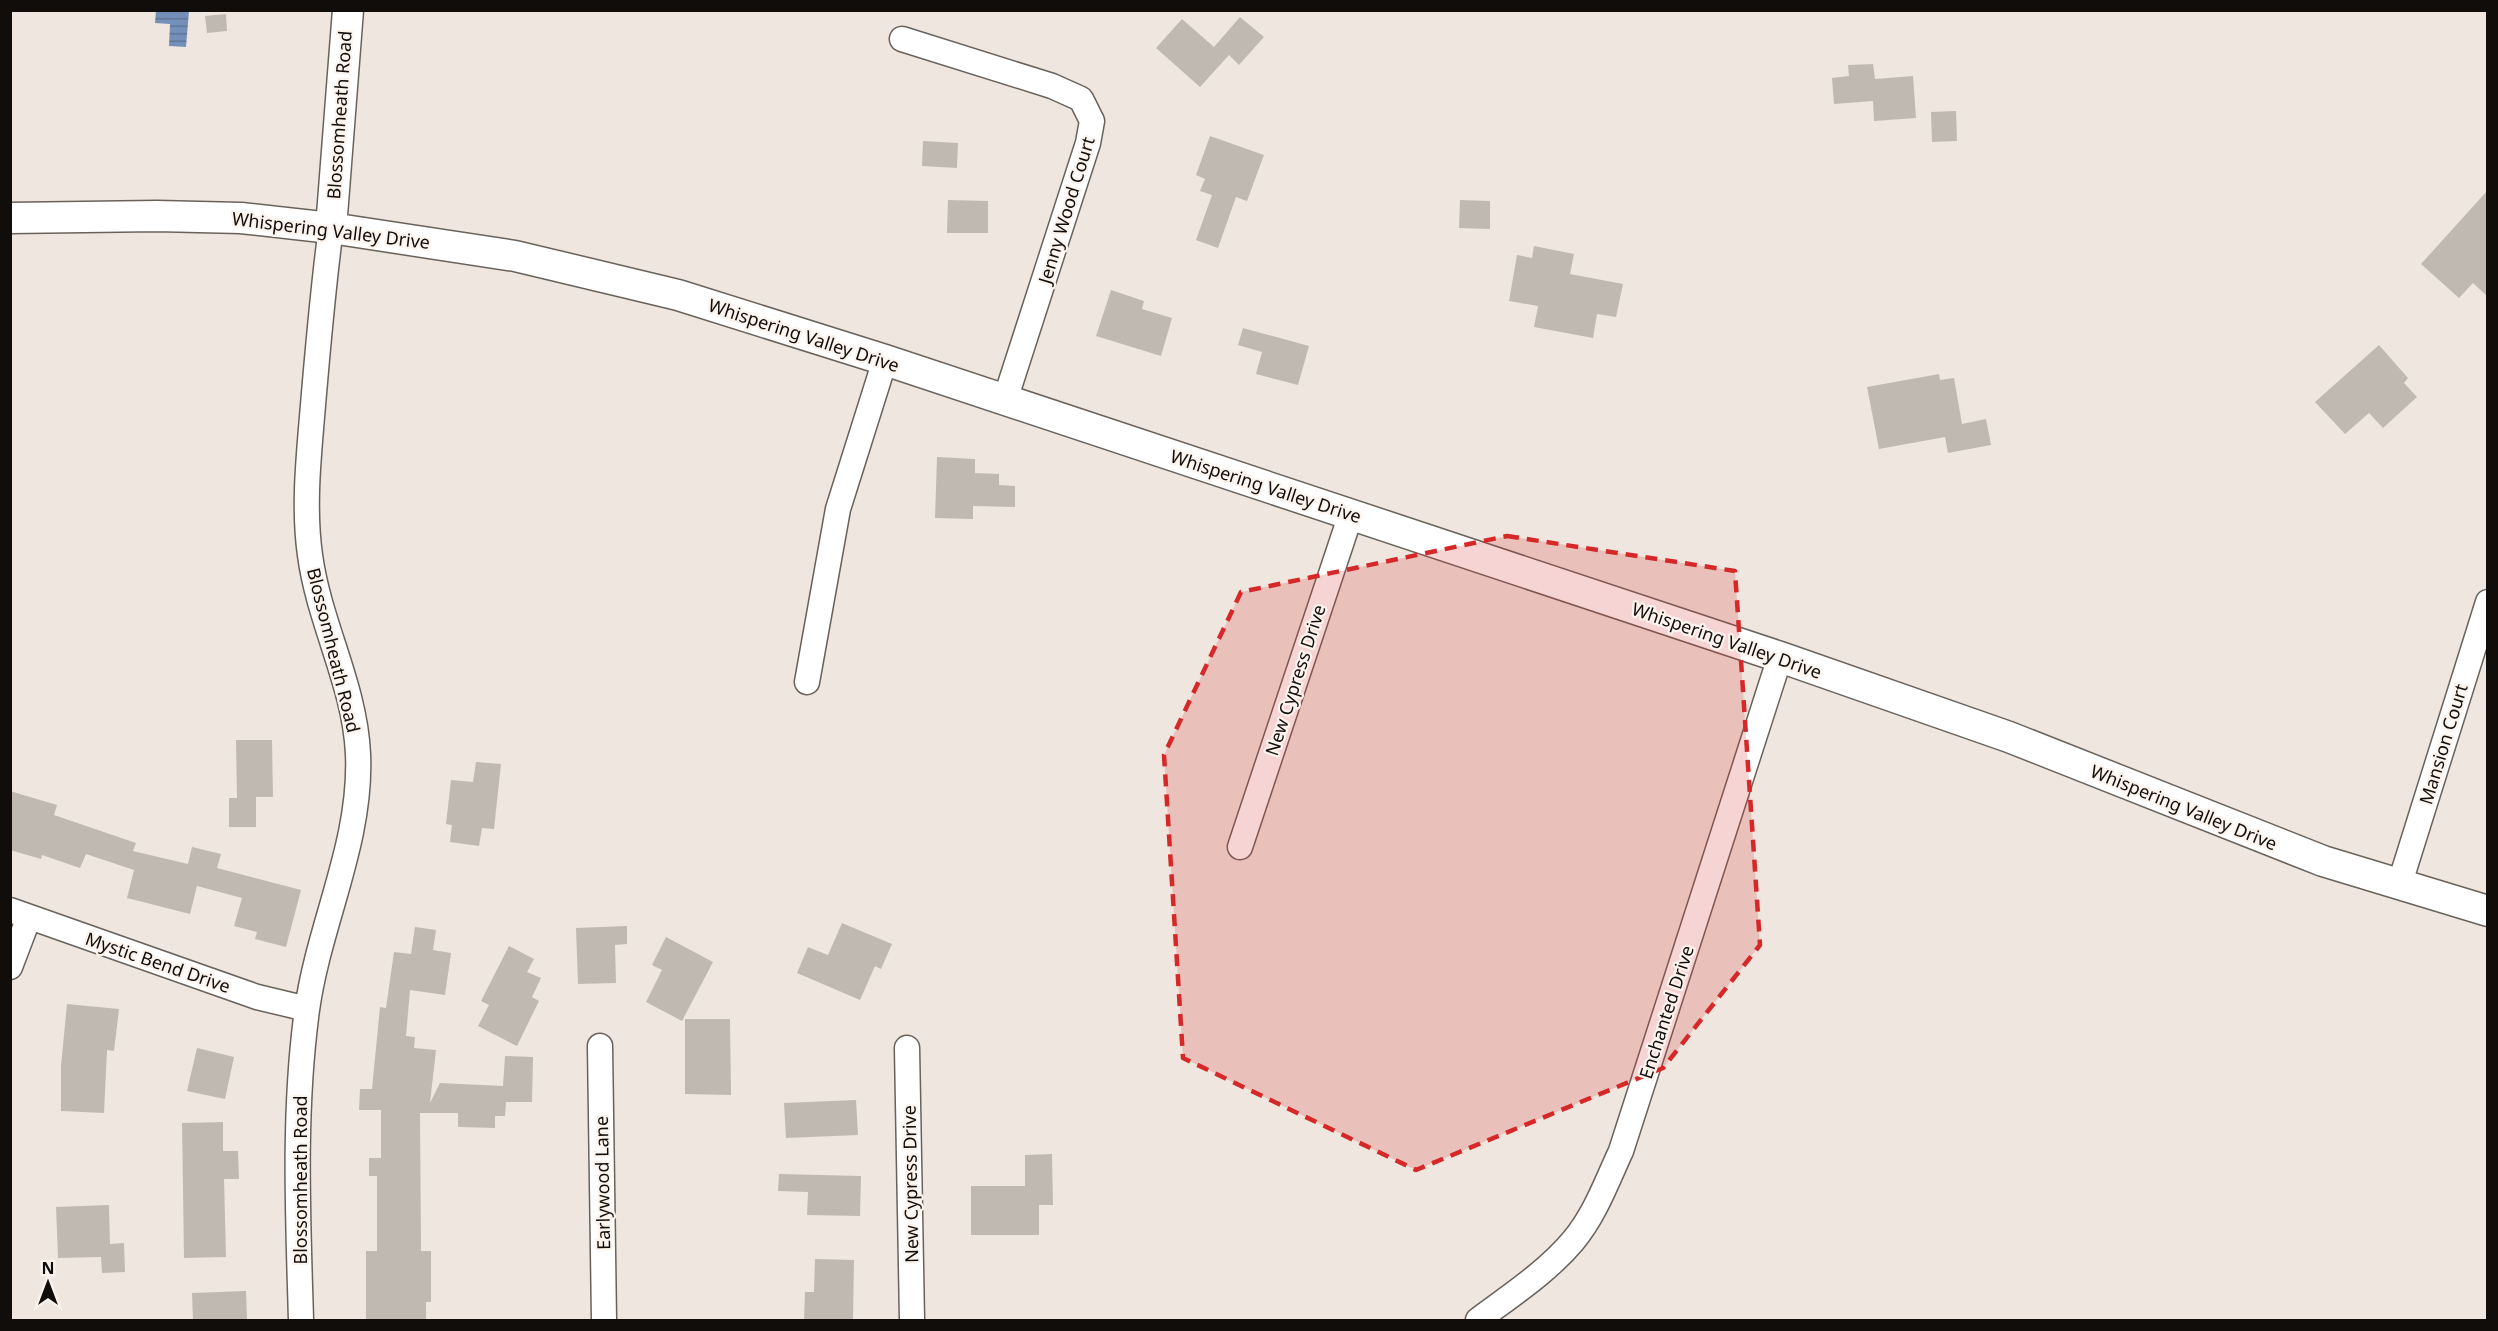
<svg xmlns="http://www.w3.org/2000/svg" width="2498" height="1331" font-family="'Noto Sans',sans-serif">
  <style>
    .water { fill: url(#water-rules) }
    .building { fill: #c0b9b1 }
    .lines { fill: none; stroke-linecap: round; stroke-linejoin: round }
    .minor-casing { stroke: #69625b; stroke-width: 27 }
    .tertiary-casing { stroke: #69625b; stroke-width: 33 }
    .minor { stroke: #fff; stroke-width: 24 }
    .tertiary { stroke: #fff; stroke-width: 30 }
    .marked { fill: #d62828; fill-opacity: 0.2; stroke: #d62828; stroke-width: 4.5; stroke-dasharray: 12 8; stroke-linejoin: round }
    .labels { text-anchor: middle; dominant-baseline: central; stroke-width: 4.5; stroke-linejoin: round; paint-order: stroke }
    .street-label { font-size: 18px; fill: #100d0b; stroke: #fcf4ec }
  </style>
  <defs>
    <pattern id="water-rules" width="6" height="5" patternUnits="userSpaceOnUse" patternTransform="scale(1.5)"><rect width="6" height="5" fill="#7490ba"/><path d="M0 2.5h6" fill="none" stroke="#5e7495"/></pattern>
  </defs>
  <rect width="100%" height="100%" fill="#efe7df"/>
  <path class="water" d="M156,11H189L186,47L169,46L170,24L155,23Z"/>
  <path class="building" d="M226,14L227,31L207,33L205,16Z
    M1240,17L1264,37L1239,65L1229,55L1200,87L1156,48L1182,19L1214,47Z
    M1873,64L1875,79L1913,76L1916,118L1874,121L1873,101L1834,104L1832,78L1849,76L1848,65Z
    M1956,111L1957,141L1932,142L1931,112Z
    M1210,136L1264,155L1247,201L1236,197L1218,248L1196,240L1212,195L1200,191L1205,179L1196,175Z
    M923,141L958,143L957,168L922,166Z
    M2487,191V296L2473,283L2459,298L2421,264Z
    M948,200L988,201V233H947Z
    M1460,200L1490,201V229L1459,228Z
    M1534,246L1574,254L1570,274L1623,284L1616,317L1597,314L1593,338L1534,327L1538,306L1509,301L1517,255L1532,258Z
    M1111,290L1144,301L1142,309L1172,318L1161,356L1096,336Z
    M1243,328L1309,346L1298,385L1256,374L1262,352L1238,345Z
    M2379,345L2408,378L2404,383L2417,397L2383,428L2369,413L2345,434L2315,402Z
    M1939,374L1940,380L1954,378L1962,424L1986,419L1991,445L1948,453L1945,437L1879,449L1867,387Z
    M937,457L975,459V473L999,474V485L1015,486V507L973,506V519L935,518Z
    M236,740H272L273,797H256V827H229V798H237Z
    M476,762L501,764L494,829L482,828L479,846L450,842L452,825L446,824L451,780L473,782Z
    M10,791L57,805L54,815L136,843L133,851L188,864L192,847L221,854L217,868L301,890L286,947L255,939L257,932L234,926L242,898L197,886L190,914L127,898L134,870L86,854L80,868L42,855L41,859L10,850Z
    M842,923L892,944L881,969L875,966L860,1000L797,973L808,947L828,955Z
    M627,926V944L615,945L616,983L578,984L576,928Z
    M415,927L436,930L433,950L451,953L445,995L410,990L406,1036L415,1037L414,1048L436,1050L430,1103L440,1083L503,1086L505,1056L533,1057L532,1102H506L505,1116H495V1128L458,1127V1113H420L421,1251H431V1302H426V1320H366V1251H377V1176H369V1158H381V1110H359L360,1089H372L380,1007L386,1008L394,952L411,954Z
    M666,937L713,962L682,1021L646,1002L662,970L652,965Z
    M509,946L534,959L527,972L541,978L532,997L539,1001L517,1046L478,1026L489,1005L481,1001Z
    M67,1004L119,1009L114,1051L107,1050L104,1113L61,1111V1066Z
    M685,1019H730L731,1095L685,1094Z
    M197,1048L234,1057L225,1099L187,1091Z
    M856,1100L858,1135L786,1138L784,1103Z
    M223,1122V1151H238L239,1179H224L226,1257L184,1258L182,1123Z
    M1052,1154L1053,1205H1039V1235H971V1186H1025V1155Z
    M779,1174L861,1176L860,1216L807,1215L808,1192L778,1191Z
    M109,1205L110,1244L124,1243L125,1272L102,1273L101,1257L58,1258L56,1207Z
    M815,1259L854,1260L853,1320H804L805,1292H814Z
    M246,1291L247,1320H193L192,1293Z"/>
  <g class="lines">
    <g class="minor-casing">
      <path id="minor" d="M902,39L1052,86L1081,99L1092,121L1088,143L1005,400
        M807,682L838,509L885,360
        M1240,847L1351,514
        M2399,886L2488,602
        M10,910L257,997L307,1009
        M10,967L29,917
        M600,1046L604,1320
        M907,1048L912,1320
        M301,1320C298,1216 293,1113 307,1010C319,923 362,843 358,754C355,685 319,623 310,555C303,506 309,454 313,405C318,346 323,287 331,228
        M1478,1320C1510,1296 1547,1272 1573,1241C1595,1215 1607,1181 1621,1151L1780,657"/>
    </g>
    <g class="tertiary-casing">
      <path id="tertiary" d="M10,218L157,216L241,218L331,228L515,256L678,295L885,360L1780,657L2009,737L2323,861L2488,911
        M331,228L348,10"/>
    </g>
    <use href="#minor" class="minor"/>
    <use href="#tertiary" class="tertiary"/>
  </g>
  <path class="marked" d="M1507,536L1735,571L1760,945L1663,1068L1416,1170L1183,1058L1164,755L1241,592Z"/>
  <g class="labels">
    <g class="street-label">
      <text transform="translate(339 115) rotate(-86)">Blossomheath Road</text>
      <text transform="translate(1066 210) rotate(-73)">Jenny Wood Court</text>
      <text transform="translate(331 230) rotate(7)">Whispering Valley Drive</text>
      <text transform="translate(804 335) rotate(18)">Whispering Valley Drive</text>
      <text transform="translate(1266 486) rotate(18)">Whispering Valley Drive</text>
      <text transform="translate(1727 640) rotate(19)">Whispering Valley Drive</text>
      <text transform="translate(334 650) rotate(76)">Blossomheath Road</text>
      <text transform="translate(1295 680) rotate(-72)">New Cypress Drive</text>
      <text transform="translate(2443 744) rotate(-73)">Mansion Court</text>
      <text transform="translate(2184 807) rotate(22)">Whispering Valley Drive</text>
      <text transform="translate(158 962) rotate(19)">Mystic Bend Drive</text>
      <text transform="translate(1666 1012) rotate(-72)">Enchanted Drive</text>
      <text transform="translate(300 1180) rotate(-90)">Blossomheath Road</text>
      <text transform="translate(602 1183) rotate(-91)">Earlywood Lane</text>
      <text transform="translate(910 1184) rotate(-91)">New Cypress Drive</text>
    </g>
  </g>
  <rect width="2498" height="1331" fill="none" stroke="#100d0b" stroke-width="24"/>
  <g transform="translate(48 1283)" stroke="#fcf4ec" stroke-width="4.5" paint-order="stroke">
  <path d="M0-4.5L10 22L0 15L-10 22Z" fill="#100d0b"/>
  <text y="-9" font-size="16" font-weight="bold" text-anchor="middle" fill="#100d0b">N</text>
  </g>
</svg>
